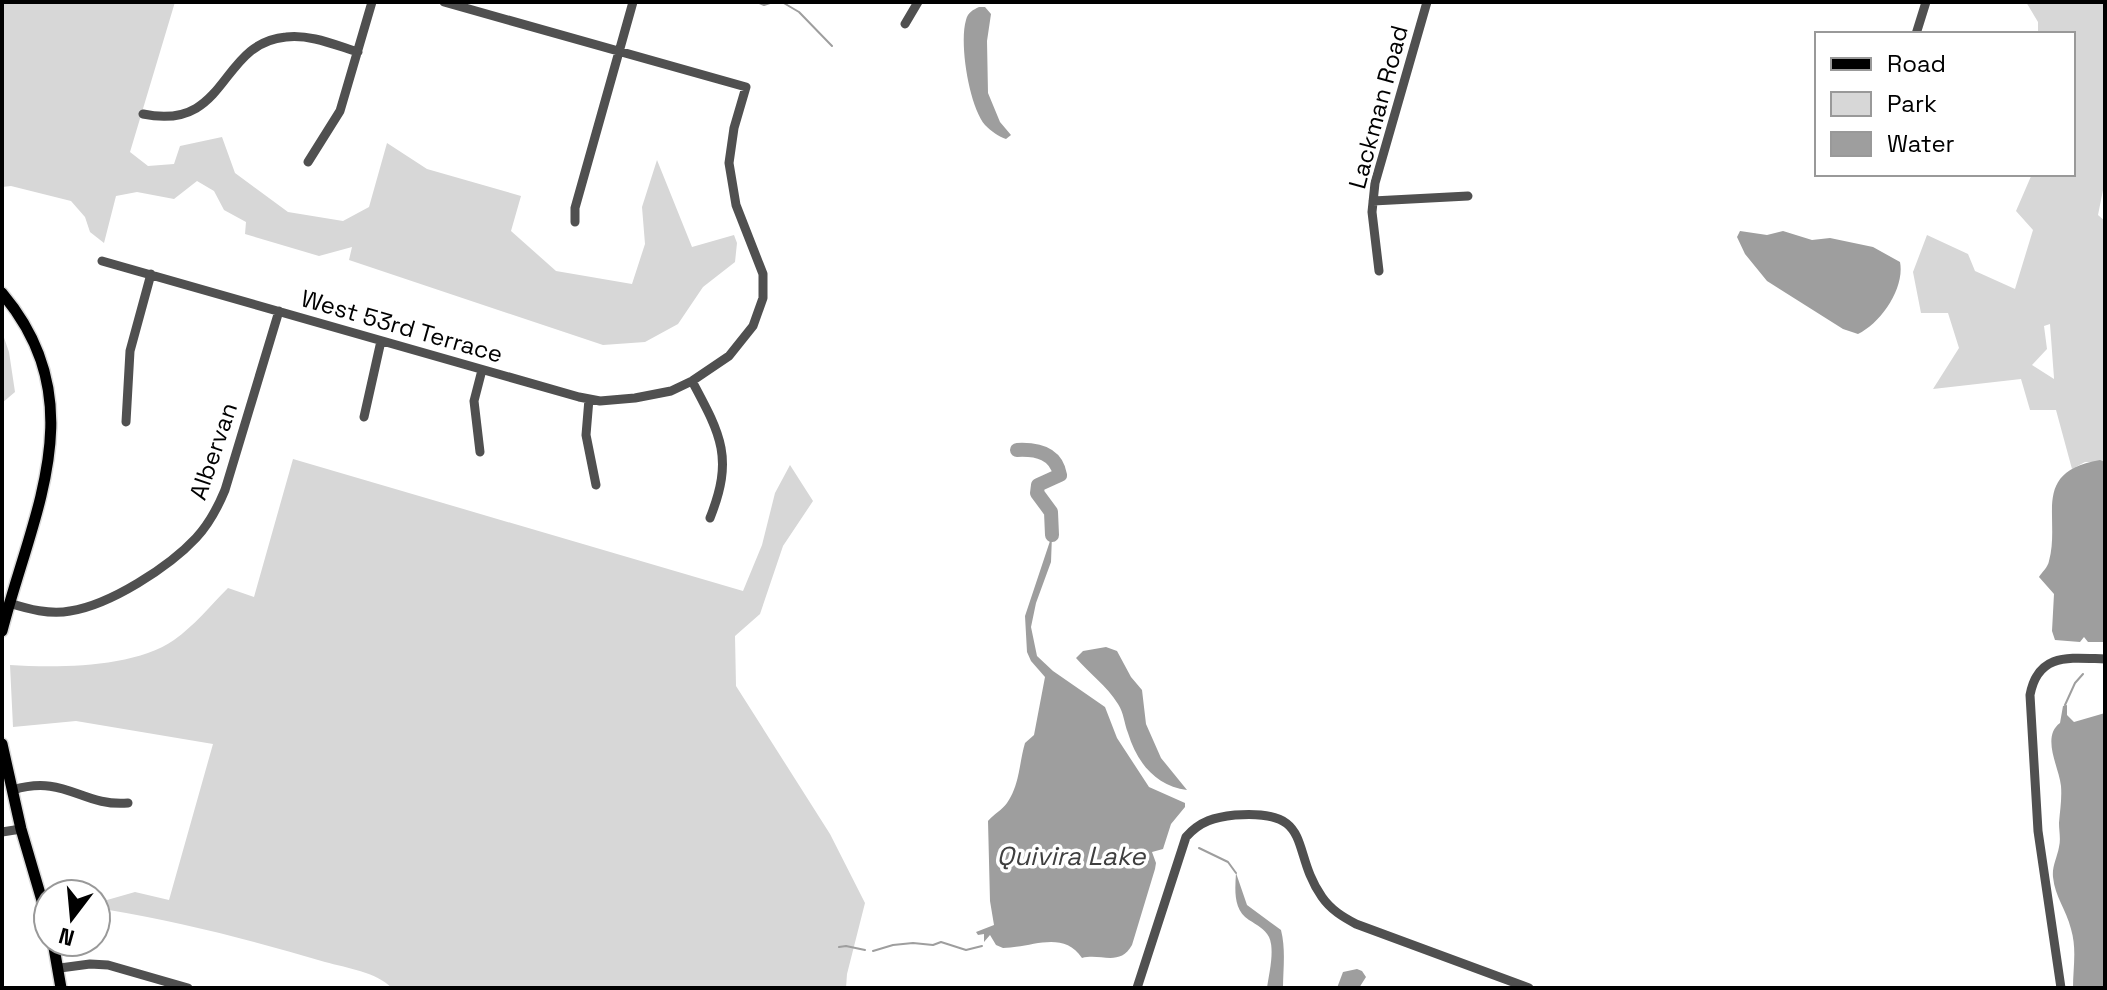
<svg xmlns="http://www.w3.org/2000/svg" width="2107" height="990" font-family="'Space Grotesk',sans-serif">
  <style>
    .green { fill: #d7d7d7; fill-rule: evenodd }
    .water { fill: #9e9e9e }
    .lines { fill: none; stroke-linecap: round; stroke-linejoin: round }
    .stream { stroke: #9e9e9e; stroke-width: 2 }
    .river { stroke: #9e9e9e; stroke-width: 14 }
    .major-casing { stroke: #dbdbdb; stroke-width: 14 }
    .minor { stroke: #505050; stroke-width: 9 }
    .major { stroke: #000; stroke-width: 11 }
    .labels { text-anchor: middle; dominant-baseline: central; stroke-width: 7; stroke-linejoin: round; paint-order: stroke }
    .street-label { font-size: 24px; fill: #000; stroke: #fff }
    .water-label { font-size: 26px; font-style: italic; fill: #3f3f3f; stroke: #fff }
  </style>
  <rect width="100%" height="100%" fill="#fff"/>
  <path class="green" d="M2,2H175L130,152L148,166L174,164L180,146L222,137L235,173L288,212L343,221L369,207L387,143L427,169L521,196L511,231L556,271L632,284L645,244L642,207L657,160L692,247L734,235L737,243L735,262L703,287L678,324L645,342L603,345L349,260L352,247L319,256L245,234L246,222L224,210L214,191L197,181L174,199L137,192L116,196L104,243L90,232L85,217L71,201L11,186L2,187Z
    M2026,2H2105V180L2098,215L2105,221V462H2085L2072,469L2056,410H2030L2021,379L1933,389L1959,348L1948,313H1921L1913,272L1927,235L1968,254L1975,271L2015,289L2033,230L2016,211L2032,174H2073V34H2038V22ZM2050,324L2054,378V379L2032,365L2047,349L2044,326Z
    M2,332L9,352L15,392L2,403Z
    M293,459L743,591L762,545L775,493L790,465L813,501L783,546L760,614L735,636L736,686L830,834L865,903L847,974L846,988H392C376,972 347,968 325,962C254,941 182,922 109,910L100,902L135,892L169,900L213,744L76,721L13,727L10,665C57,668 134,668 174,640C194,626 211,605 228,588L254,597Z"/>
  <path class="water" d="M979,7H985L991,14L987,41L988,93L1000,122L1011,135L1006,139C999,137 991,131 985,125C969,106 959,43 966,20C968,12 973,10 979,7Z
    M1740,231L1767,235L1783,231L1812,240L1830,238L1873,247L1900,262C1905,288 1881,323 1858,334L1843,329L1767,281L1745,254L1737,237Z
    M2100,460L2105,462V642H2088L2084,637L2080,642L2055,640L2052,631L2054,594L2039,577C2042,572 2048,567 2049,561C2061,517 2030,472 2100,460Z
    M1052,535L1051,562L1036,603L1031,627L1037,656L1053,671L1105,707L1117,738L1149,787L1185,803V807L1171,824L1163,849L1152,852L1156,863L1155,869L1132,945C1120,967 1101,953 1082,958C1063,929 1030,948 1003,948L996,945L990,935L984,942V934L978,935L976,932L994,925L990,901L988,821C994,814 1002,810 1007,803C1020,784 1019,763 1025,743L1034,735L1045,677L1031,661L1027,652L1025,616Z
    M1106,647L1117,651L1131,677L1142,690L1146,724L1161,758L1187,790C1156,786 1137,763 1128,733C1124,723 1124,713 1118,704C1107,686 1089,673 1076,658L1083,651Z
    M2067,705V715L2074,722L2105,713V988H2073C2073,968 2077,949 2071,929C2066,909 2055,897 2053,877C2052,866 2057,858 2059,847C2061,839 2059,831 2059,823C2060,810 2062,799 2061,786C2059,767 2041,737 2060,723L2063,706Z
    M1236,873L1247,905L1281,930C1286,950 1283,970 1283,988H1267C1269,974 1275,950 1269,937C1265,929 1257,925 1249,920C1233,910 1235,890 1236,873Z
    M1357,969L1362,971L1366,977L1359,988H1337L1343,972Z"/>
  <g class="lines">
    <path class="stream" d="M757,2L764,5L773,2
      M782,2L799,12L832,46
      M2065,705L2075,683L2083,674
      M1199,848L1228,862L1236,873
      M839,947L846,946L865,950
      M873,951L893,945L913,943L933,945L941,942L966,950L982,946"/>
    <path class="river" d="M1017,450C1037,449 1056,453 1060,475L1038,485L1037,493L1051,512L1052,535"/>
    <g class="major-casing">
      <path id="major" d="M2,293C95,403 32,513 2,631
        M2,744L21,829L48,921
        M53,942L61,988"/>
    </g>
    <path class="minor" d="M905,24L918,2
      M1916,34L1926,2
      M143,114C229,132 218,43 286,37C310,34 335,45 358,52
      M308,162L340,111L372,2
      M1373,201L1468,196
      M575,222V208L633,2
      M102,261L579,397L600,401L635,398L671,391L692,381L729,356L753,326L763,298V274L736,205L729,163L734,128L746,87L444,2
      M1379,271L1372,212L1375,183L1427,2
      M692,381C721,435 734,458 710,518
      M589,399L586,435L596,485
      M364,417L381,341
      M126,422L130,351L151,274
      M480,452L474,401L482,370
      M9,603C28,609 50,615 70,611C110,605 169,567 196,538C209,524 218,507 225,490L279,311
      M13,790C65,774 82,807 128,803
      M2,832L21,829
      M60,968L90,964L108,965L188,988
      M1137,988L1186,837C1200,821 1215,817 1235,815C1316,809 1289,850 1322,897C1331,910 1343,917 1356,924L1529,988
      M2061,988L2038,831L2030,695C2038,652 2070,658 2105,659"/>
    <use href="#major" class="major"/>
  </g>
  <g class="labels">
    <g class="street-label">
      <text transform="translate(1378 107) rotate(-75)">Lackman Road</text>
      <text transform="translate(402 326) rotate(16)">West 53rd Terrace</text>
      <text transform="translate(213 451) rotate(-71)">Albervan</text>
    </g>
    <g class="water-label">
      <text x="1071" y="856">Quivira Lake</text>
    </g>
  </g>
  <rect width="2107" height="990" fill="none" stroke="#000000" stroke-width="8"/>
  <rect x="1815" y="32" width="260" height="144" fill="#ffffff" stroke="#999999" stroke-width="2"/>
  <rect x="1831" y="58" width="40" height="12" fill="#000000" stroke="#999999" stroke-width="2"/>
  <text x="1887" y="72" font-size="24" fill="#000000">Road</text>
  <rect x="1831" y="92" width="40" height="24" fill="#d7d7d7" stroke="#999999" stroke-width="2"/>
  <text x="1887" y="112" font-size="24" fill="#000000">Park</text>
  <rect x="1831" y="132" width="40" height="24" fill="#9e9e9e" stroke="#999999" stroke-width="2"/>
  <text x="1887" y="152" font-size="24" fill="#000000">Water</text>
  <g transform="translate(72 918) rotate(196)"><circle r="38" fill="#ffffff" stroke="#999999" stroke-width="2"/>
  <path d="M0-6L14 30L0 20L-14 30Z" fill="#000000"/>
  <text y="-12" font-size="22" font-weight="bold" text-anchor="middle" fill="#000000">N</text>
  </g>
</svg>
